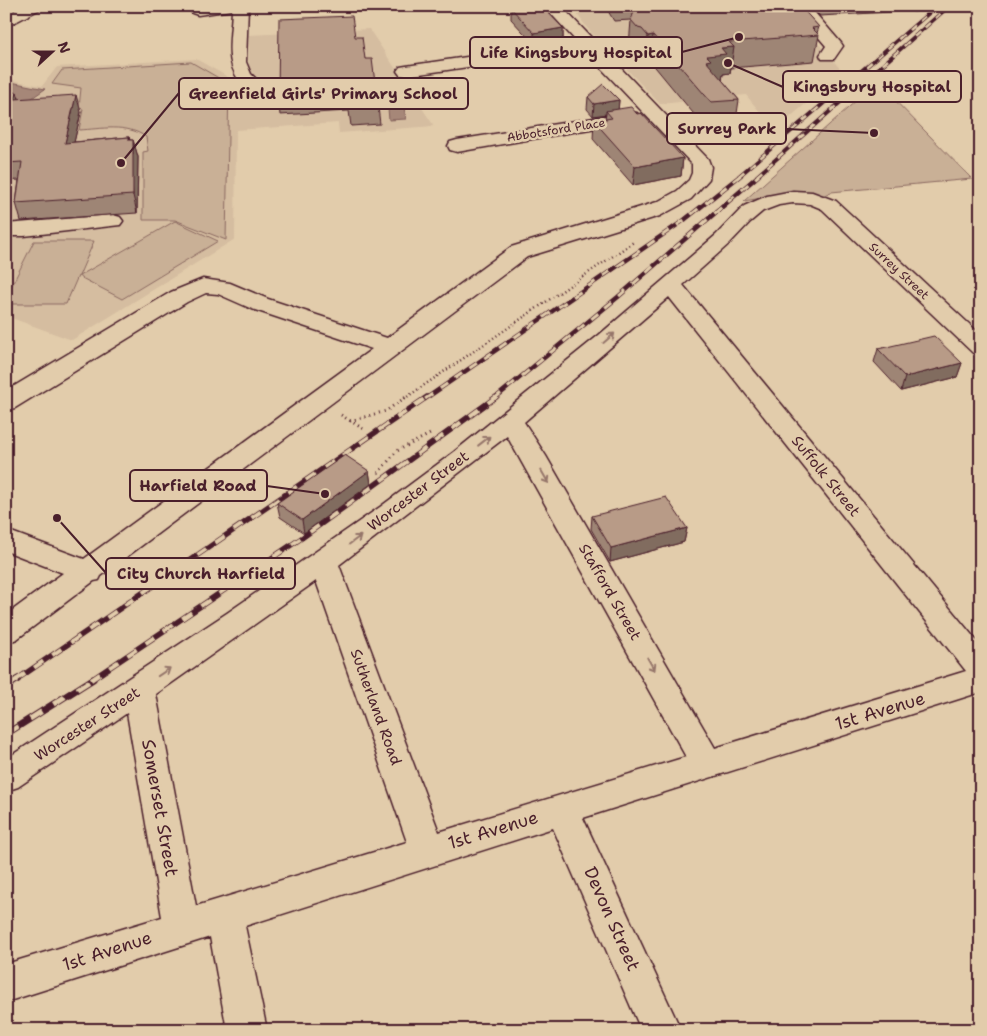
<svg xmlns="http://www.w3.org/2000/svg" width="987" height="1036" font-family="'Shantell Sans',sans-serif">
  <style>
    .built { fill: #d5bda0 }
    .green { fill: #c9b096; stroke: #8a6860 }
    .water { fill: #a68778; stroke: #815d59 }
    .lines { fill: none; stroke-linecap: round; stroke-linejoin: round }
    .minor-casing { stroke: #4a1f2b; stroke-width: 3 }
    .path-far1 { stroke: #4a1f2b; stroke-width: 2.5; stroke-dasharray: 1 3; stroke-linecap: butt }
    .path { stroke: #4a1f2b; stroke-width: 3; stroke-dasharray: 1 4; stroke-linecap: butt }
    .minor { fill: #e2ccab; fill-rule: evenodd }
    .rail-far3-casing { stroke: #4a1f2b; stroke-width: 4 }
    .rail-far2-casing { stroke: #4a1f2b; stroke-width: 4.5 }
    .rail-far1-casing { stroke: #4a1f2b; stroke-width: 5.5 }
    .rail-casing { stroke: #4a1f2b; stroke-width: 7 }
    .rail-far3 { stroke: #e2ccab; stroke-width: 2.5; stroke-dasharray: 7; stroke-linecap: butt }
    .rail-far2 { stroke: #e2ccab; stroke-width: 3; stroke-dasharray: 9; stroke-linecap: butt }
    .rail-far1 { stroke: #e2ccab; stroke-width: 4; stroke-dasharray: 11; stroke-linecap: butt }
    .rail { stroke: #e2ccab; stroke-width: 5; stroke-dasharray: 14; stroke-linecap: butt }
    .wall { fill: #9e8574; stroke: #4a1f2b }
    .shaded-wall { fill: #816c5e; stroke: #4a1f2b }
    .building { fill: #b89b87; stroke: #4a1f2b }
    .oneway { stroke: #96766b }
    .labels { text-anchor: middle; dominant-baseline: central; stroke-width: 5; stroke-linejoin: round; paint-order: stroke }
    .far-street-label { font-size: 12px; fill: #4a1f2b; stroke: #e2ccab }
    .street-label { font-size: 15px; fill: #4a1f2b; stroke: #e2ccab }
    .near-street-label { font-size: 18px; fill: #4a1f2b; stroke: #e2ccab }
    .leader { fill: none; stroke: #4a1f2b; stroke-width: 2 }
    .callout-dot { fill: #4a1f2b; stroke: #e2ccab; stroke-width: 2 }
    .callout { fill: #e2ccab; stroke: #4a1f2b; stroke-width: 2 }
    .callout-label { font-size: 16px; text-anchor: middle; font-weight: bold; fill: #4a1f2b }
  </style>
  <rect width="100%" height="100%" fill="#e2ccab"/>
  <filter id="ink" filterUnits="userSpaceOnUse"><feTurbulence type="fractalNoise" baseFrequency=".02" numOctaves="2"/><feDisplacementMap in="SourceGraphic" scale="10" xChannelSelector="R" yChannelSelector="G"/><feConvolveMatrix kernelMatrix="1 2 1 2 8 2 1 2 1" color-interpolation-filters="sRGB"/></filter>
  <g filter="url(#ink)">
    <path class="built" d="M571,6H786L843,72L775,130L746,95L660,104L588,29Z
      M369,29L434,126L339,133L338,123L236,130L235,239L72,340L6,316V79L42,86L57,67L196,59L237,82V112L238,77L249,74V35Z"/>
    <path class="green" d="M191,62L229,84L226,240L175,220H143V152L148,151L146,137C126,123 101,129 79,130L83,109L79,108L81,88L52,84L62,70Z
      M877,82L972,179L831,192L822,196L792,193L744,201Z
      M175,221L218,241L122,299L78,276L66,304H6V297L34,241H94L79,276Z"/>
    <path class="water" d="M6,81L45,89L29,100L6,95Z
      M402,96L406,119L389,120L387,97Z"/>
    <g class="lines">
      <g class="minor-casing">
        <path id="minor" d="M23,6H43L40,9L6,27V15Z
          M248,6L246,62L251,74L270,92L267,96C257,98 254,95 246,88C222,66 231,40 232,10L198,15L192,13L190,10L194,6Z
          M544,6H561L708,159L711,167L709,179L691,199L660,216L527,257L101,576L99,580L94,581L17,639L6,643V615L63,573L6,551V530L84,559L372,349L252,309L218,294L206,293L187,302L15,408L6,410V391L171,292L203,279L230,283L268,299L387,338L511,247L657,202L677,191L689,180L692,173V164L584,50L406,76L400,75L397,71L400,67L406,66L576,41Z
          M792,6H809L841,43L843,46L834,59H822L820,55L826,46Z
          M631,112L637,113L640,117L637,121L457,152L450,150L448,146L450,142L457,140Z
          M793,191L812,192L836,201L981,335V355L973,353L822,209L810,204L793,203L779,205L763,211L750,222L730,243L683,285L981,646V692L583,818L681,1030H641L553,828L245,926L267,1030H227L210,937L6,1002V964L162,917L127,713L18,787L6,791V759L227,613L380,507L454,452L599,335L716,235L744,206L767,196ZM669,297L966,671L715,748L546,456L524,422ZM507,436L686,757L439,832L339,565ZM316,581L407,842L196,906L156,694Z
          M113,215L120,217L123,221L120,225L24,236H6V224Z"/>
      </g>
      <path class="path-far1" d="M404,399L635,241"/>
      <path class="path" d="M341,415L365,430
        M350,421L386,411L406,397
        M378,473L397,451L432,433"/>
      <use href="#minor" class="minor"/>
      <g class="rail-far3-casing">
        <path id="rail-far3" d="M739,176L937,6
          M757,176L949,6"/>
      </g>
      <g class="rail-far2-casing">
        <path id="rail-far2" d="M425,399L683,221L741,175
          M494,399L618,297L759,175"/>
      </g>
      <g class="rail-far1-casing">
        <path id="rail-far1" d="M16,680L427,397
          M91,680L303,537L496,397"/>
      </g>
      <g class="rail-casing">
        <path id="rail" d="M6,687L18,679
          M6,734L93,679"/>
      </g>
      <use href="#rail-far3" class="rail-far3"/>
      <use href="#rail-far2" class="rail-far2"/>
      <use href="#rail-far1" class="rail-far1"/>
      <use href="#rail" class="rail"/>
    </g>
    <path class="wall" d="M605,6H801V8L819,27L817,33L819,35L814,61L731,68L730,73L723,74L722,80L739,100L735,127L707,130L651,62H645L640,55L636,54L629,46L631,20L614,21Z
      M811,6H922L915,12L908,11L820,16Z
      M511,8L563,28V39L534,44L511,19Z
      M355,37L365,59L378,107L380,124L351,126L349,111L280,115L278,97Z
      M6,93L19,99L81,112L74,142L129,137L130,140H133L138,157L137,213L21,221L16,203L19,180L6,181Z
      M588,97L619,100L618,109L637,114L683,158L681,176L633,185L593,139L594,121L605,119L606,114L593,116L587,109Z
      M878,349L962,363L957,377L901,391L874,362Z
      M369,471L371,484L304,533L280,517L277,503Z
      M592,516L687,528L684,542L610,562L591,529Z"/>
    <path class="shaded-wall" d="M917,6H922L915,12Z
      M563,28V39L534,44V33Z
      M653,35L651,62H645L648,36Z
      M734,47L730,73L723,74L722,81L702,88L707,56L721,48Z
      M17,92L22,110L15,99Z
      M76,95L81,112L70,160L65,143Z
      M619,100L618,112L606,111V114L593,116L594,104Z
      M129,137L133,154V140L138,157L137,213L133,195Z
      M683,158L681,176L633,185L635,167Z
      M962,363L957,377L901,391L905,377Z
      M369,471L371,484L304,533L302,520Z
      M687,528L684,542L610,562L611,548Z"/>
    <path class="building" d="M521,6H542L563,28L534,33L511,8Z
      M636,6H800L819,27L812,28L819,35L729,42L734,47L721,48L726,54L707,56L711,60L706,61L739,100L711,102L653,35L648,36L642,29L638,28L631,20Z
      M352,16L355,37H362L365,59H372L378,107L349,108L348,93L278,97L279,19Z
      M603,84L619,100L594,104L588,97Z
      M17,92L15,99L76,95L65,143L129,137V140H133V195L16,203L22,162L6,163V93Z
      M631,107L637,114L641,113L683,158L635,167L594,121L612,118L606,111Z
      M934,336L962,363L905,377L878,349Z
      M345,455L369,471L302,520L277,503Z
      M666,497L687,528L611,548L592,516Z"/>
    <defs><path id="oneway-shaft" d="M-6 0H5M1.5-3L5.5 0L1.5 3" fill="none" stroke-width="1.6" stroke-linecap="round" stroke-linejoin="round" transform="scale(1.25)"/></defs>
    <g class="oneway">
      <use href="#oneway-shaft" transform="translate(609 338) rotate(-41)"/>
      <use href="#oneway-shaft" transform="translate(484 441) rotate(-38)"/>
      <use href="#oneway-shaft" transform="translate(545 477) rotate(60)"/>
      <use href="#oneway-shaft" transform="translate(355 540) rotate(-37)"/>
      <use href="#oneway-shaft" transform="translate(651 664) rotate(60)"/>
      <use href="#oneway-shaft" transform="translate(164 672) rotate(-34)"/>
    </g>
  </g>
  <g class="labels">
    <g class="far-street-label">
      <text transform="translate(556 130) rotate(-9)">Abbotsford Place</text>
      <text transform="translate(899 271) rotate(43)">Surrey Street</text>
    </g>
    <g class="street-label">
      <text transform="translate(826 476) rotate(51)">Suffolk Street</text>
      <text transform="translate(418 491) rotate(-37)">Worcester Street</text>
      <text transform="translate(610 592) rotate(60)">Stafford Street</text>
      <text transform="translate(376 707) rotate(70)">Sutherland Road</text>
      <text transform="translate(87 724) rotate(-33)">Worcester Street</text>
    </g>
    <g class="near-street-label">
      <text transform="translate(880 711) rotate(-17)">1st Avenue</text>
      <text transform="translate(160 808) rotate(80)">Somerset Street</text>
      <text transform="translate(493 830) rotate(-17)">1st Avenue</text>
      <text transform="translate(612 919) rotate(66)">Devon Street</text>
      <text transform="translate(107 951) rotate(-18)">1st Avenue</text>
    </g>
  </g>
  <path class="leader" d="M739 37L682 52M728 63L783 87M121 163L179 93M874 133L786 129M325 494L267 486M57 518L106 573"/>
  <g class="callout-dot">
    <circle cx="739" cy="37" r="5"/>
    <circle cx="728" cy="63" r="5"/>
    <circle cx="121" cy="163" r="5"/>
    <circle cx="874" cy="133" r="5"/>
    <circle cx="325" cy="494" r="5"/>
    <circle cx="57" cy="518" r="5"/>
  </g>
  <g class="callout">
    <rect x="470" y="37" width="212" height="31" rx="5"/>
    <rect x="783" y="71" width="178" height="31" rx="5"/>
    <rect x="179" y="78" width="289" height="31" rx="5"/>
    <rect x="667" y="113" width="119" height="31" rx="5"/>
    <rect x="130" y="470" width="137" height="31" rx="5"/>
    <rect x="106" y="558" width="189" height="31" rx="5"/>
  </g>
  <g class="callout-label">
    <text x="576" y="58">Life Kingsbury Hospital</text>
    <text x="872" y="92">Kingsbury Hospital</text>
    <text x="323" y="99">Greenfield Girls' Primary School</text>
    <text x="727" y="134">Surrey Park</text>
    <text x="198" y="491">Harfield Road</text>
    <text x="201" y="579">City Church Harfield</text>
  </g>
  <rect width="987" height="1036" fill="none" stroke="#e2ccab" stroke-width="25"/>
  <rect x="12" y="12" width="962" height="1011" fill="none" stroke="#4a1f2b" stroke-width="2" filter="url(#ink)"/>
  <g transform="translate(52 52) rotate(69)" stroke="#e2ccab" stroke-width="4" paint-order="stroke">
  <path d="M0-4L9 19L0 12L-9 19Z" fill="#4a1f2b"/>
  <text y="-8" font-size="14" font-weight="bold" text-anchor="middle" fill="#4a1f2b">N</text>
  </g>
</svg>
